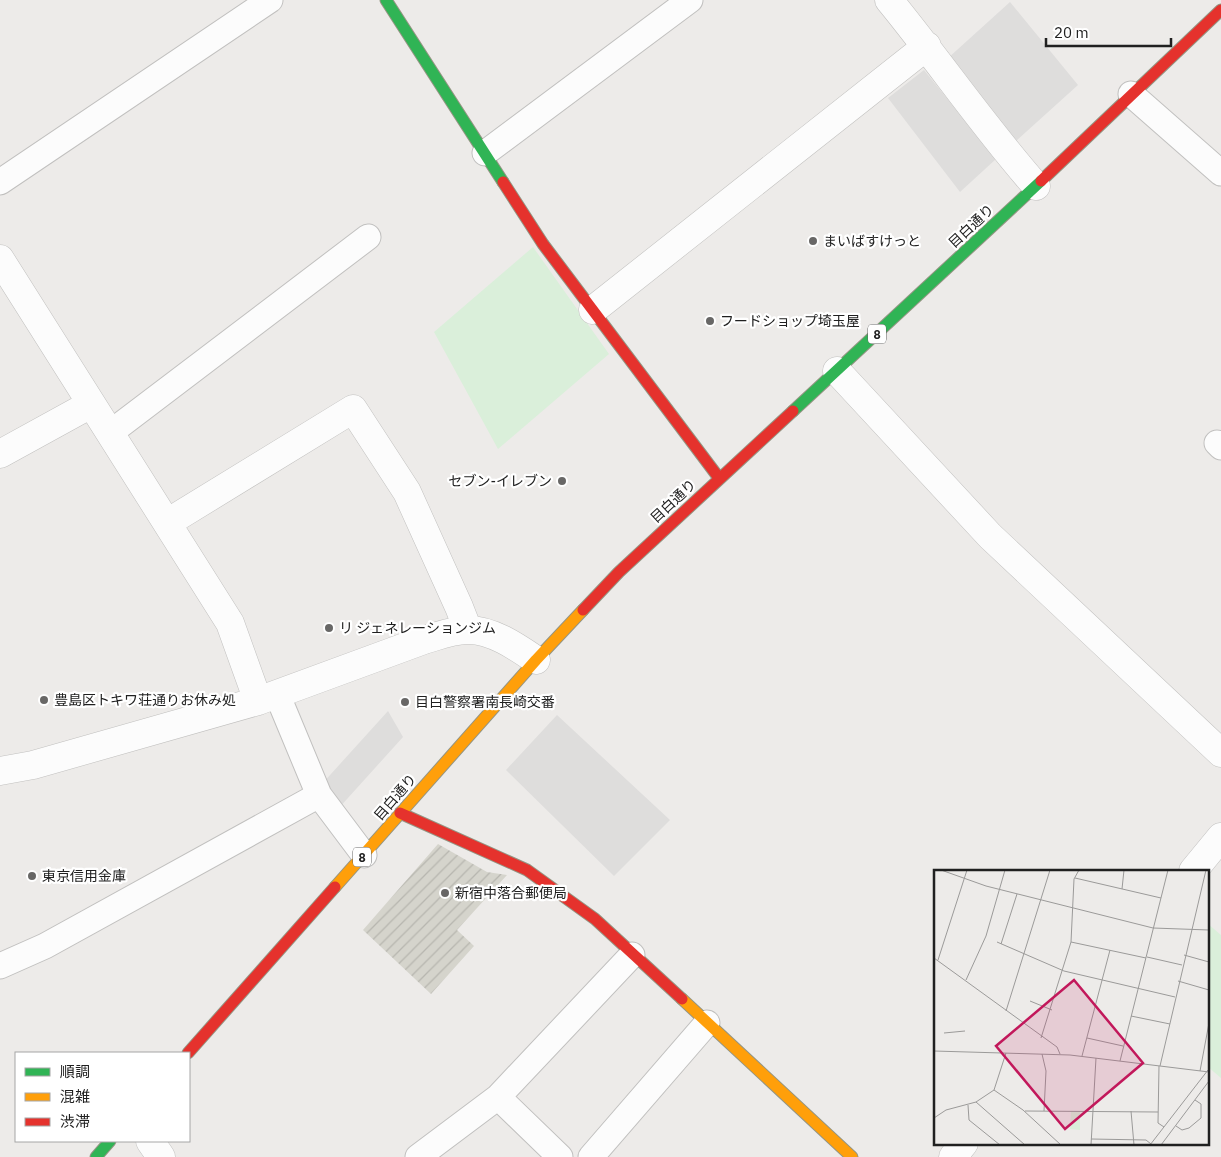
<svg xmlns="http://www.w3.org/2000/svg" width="1221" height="1157" font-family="'IBM Plex Sans','Noto Sans JP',sans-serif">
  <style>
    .construction { fill: url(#construction-furrows) }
    .park { fill: #daefda }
    .parking { fill: #dedddc }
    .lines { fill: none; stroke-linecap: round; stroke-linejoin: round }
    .lane-casing { stroke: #c1c0bf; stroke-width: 27 }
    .street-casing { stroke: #c1c0bf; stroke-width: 29 }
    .fast-casing { stroke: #949583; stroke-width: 13 }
    .slow-casing { stroke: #949583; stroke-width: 13 }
    .jam-casing { stroke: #949583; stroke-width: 13 }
    .lane { stroke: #fcfcfc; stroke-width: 25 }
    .street { stroke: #fcfcfc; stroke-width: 28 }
    .fast { stroke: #30b455; stroke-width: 11 }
    .slow { stroke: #ff9f0a; stroke-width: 11 }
    .jam { stroke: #e5322d; stroke-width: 11 }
    .poi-dot { fill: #686766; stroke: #fff; stroke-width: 2 }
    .labels { text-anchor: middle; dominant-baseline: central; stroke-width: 4.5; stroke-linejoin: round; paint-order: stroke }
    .shield { fill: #fff; stroke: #636363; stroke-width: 1 }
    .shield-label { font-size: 12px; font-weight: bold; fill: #202020 }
    .street-label { font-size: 14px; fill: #202020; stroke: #fff }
    .poi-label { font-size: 14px; fill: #202020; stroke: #fff; text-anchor: start }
    .inset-road { fill: none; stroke: #9b9a99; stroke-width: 1 }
    .view { fill: #c2185b; fill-opacity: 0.15; stroke: #c2185b; stroke-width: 2.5 }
    .inset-edge { fill: none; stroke: #202020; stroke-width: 2.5 }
  </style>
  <defs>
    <pattern id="construction-furrows" width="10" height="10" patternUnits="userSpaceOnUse" patternTransform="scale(1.25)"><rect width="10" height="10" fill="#d5d4cc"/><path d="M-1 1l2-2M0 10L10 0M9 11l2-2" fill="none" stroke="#b7b6af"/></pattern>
  </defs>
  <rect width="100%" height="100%" fill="#edebe9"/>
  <path class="construction" d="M438,844L487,872L507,875L457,930L474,946L431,994L363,930Z"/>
  <path class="park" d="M533,247L609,354L498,449L434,332Z
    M1207,923L1221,935V1078L1207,1066Z"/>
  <path class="parking" d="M1010,2L1078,85L1016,141L947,59Z
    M924,70L996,159L960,192L888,98Z
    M388,711L403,737L338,809L321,785Z
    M557,715L670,820L614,876L506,770Z"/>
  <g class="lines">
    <g class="lane-casing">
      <path id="lane" d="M1131,94L1221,173
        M485,153L690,0
        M0,182L270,0
        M110,433L368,237
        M1217,443L1221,447
        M277,694L319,795L364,855
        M0,966L45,946L319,795
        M498,1097L560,1157
        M418,1157L498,1097L632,955
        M591,1157L707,1023"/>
    </g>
    <g class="street-casing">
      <path id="street" d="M889,0C939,61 984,127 1036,186
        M0,259L230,623L258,701
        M593,310L927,46
        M837,371L990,536L1221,753
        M0,454L91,404
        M167,523L353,409L407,492L459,607L468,630
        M0,771L33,765L258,701L424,640C438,636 453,630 467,630C491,629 517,647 536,660
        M1193,871L1221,837
        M150,1141L161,1157
        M953,1157L964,1143"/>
    </g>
    <g class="fast-casing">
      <path id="fast" d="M386,0L503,182
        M793,411L1041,181
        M96,1157L110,1141"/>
    </g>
    <g class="slow-casing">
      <path id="slow" d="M335,887L536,660L583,610
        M682,999L852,1157"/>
    </g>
    <g class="jam-casing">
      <path id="jam" d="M1041,181L1221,10
        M503,182L543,244L719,478
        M583,610L619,572L793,411
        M400,813L527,870L595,919L682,999
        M188,1053L335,887"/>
    </g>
    <use href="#lane" class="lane"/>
    <use href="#street" class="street"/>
    <use href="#fast" class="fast"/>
    <use href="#slow" class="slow"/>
    <use href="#jam" class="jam"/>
  </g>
  <g class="poi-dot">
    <circle cx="813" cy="241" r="5"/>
    <circle cx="710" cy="321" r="5"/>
    <circle cx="562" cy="481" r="5"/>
    <circle cx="329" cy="628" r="5"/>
    <circle cx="44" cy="700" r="5"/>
    <circle cx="405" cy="702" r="5"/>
    <circle cx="32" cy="876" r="5"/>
    <circle cx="445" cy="893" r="5"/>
  </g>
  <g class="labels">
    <g class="shield">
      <rect x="868" y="324.5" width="18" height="19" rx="4"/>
      <rect x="353" y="847.5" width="18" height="19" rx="4"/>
    </g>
    <g class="shield-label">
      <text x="877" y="334">8</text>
      <text x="362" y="857">8</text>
    </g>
    <g class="street-label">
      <text transform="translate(971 226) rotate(-43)">目白通り</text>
      <text transform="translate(673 501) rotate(-43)">目白通り</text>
      <text transform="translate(395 797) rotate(-49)">目白通り</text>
    </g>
    <g class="poi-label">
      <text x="823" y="241">まいばすけっと</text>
      <text x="720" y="321">フードショップ埼玉屋</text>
      <text x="552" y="481" text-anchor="end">セブン-イレブン</text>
      <text x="339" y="628">リ ジェネレーションジム</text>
      <text x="54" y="700">豊島区トキワ荘通りお休み処</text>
      <text x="415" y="702">目白警察署南長崎交番</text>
      <text x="42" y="876">東京信用金庫</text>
      <text x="455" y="893">新宿中落合郵便局</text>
    </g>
  </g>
  <g transform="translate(934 870)">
    <rect width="275" height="275" fill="#edebe9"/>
    <path d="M137,241H146V260L136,259Z" fill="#daefda"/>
    <path class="inset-road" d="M7,0L52,16L219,58L275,60M141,8L227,28M188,19L190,0M63,72L130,101L241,127M137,72L212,88M67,74L83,24M250,85L275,92M213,87L248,95M0,88L123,177L126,184M4,90L33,0M32,110L52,66L71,0M244,111L275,120M96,131L118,140M72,141L116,0M197,146L236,154M10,163L31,161M107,168L137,72L140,9L145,0M153,168L189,176M0,181L136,185L275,202M108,184L112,201L110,241M148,186L176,80M186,191L234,0M225,196L224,253L230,257M226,196L272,0M266,201L275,153M60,220L89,240L127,275M42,232L91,275M34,235L35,250L66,275M91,241L224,242M197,241L200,275M0,248L12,240L42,232L60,220L72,183M242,256L248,260L255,258L267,248V234L261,230M157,269L212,270L217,274M157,275L162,188M216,275L274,200M227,275L275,211"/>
    <path class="view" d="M140,110L209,193L131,259L62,176Z"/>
    <rect width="275" height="275" class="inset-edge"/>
  </g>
  <rect x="15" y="1052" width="175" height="90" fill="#ffffff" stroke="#a6a6a6"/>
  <rect x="25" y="1068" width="25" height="8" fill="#30b455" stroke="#a6a6a6"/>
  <text x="60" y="1077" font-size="15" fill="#202020">順調</text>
  <rect x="25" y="1093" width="25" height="8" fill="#ff9f0a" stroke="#a6a6a6"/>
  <text x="60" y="1102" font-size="15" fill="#202020">混雑</text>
  <rect x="25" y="1118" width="25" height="8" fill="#e5322d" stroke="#a6a6a6"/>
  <text x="60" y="1127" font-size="15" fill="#202020">渋滞</text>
  <path d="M1046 38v8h125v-8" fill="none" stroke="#202020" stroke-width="2.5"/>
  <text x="1054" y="38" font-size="15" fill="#202020" stroke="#ffffff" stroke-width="4" paint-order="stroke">20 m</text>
</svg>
